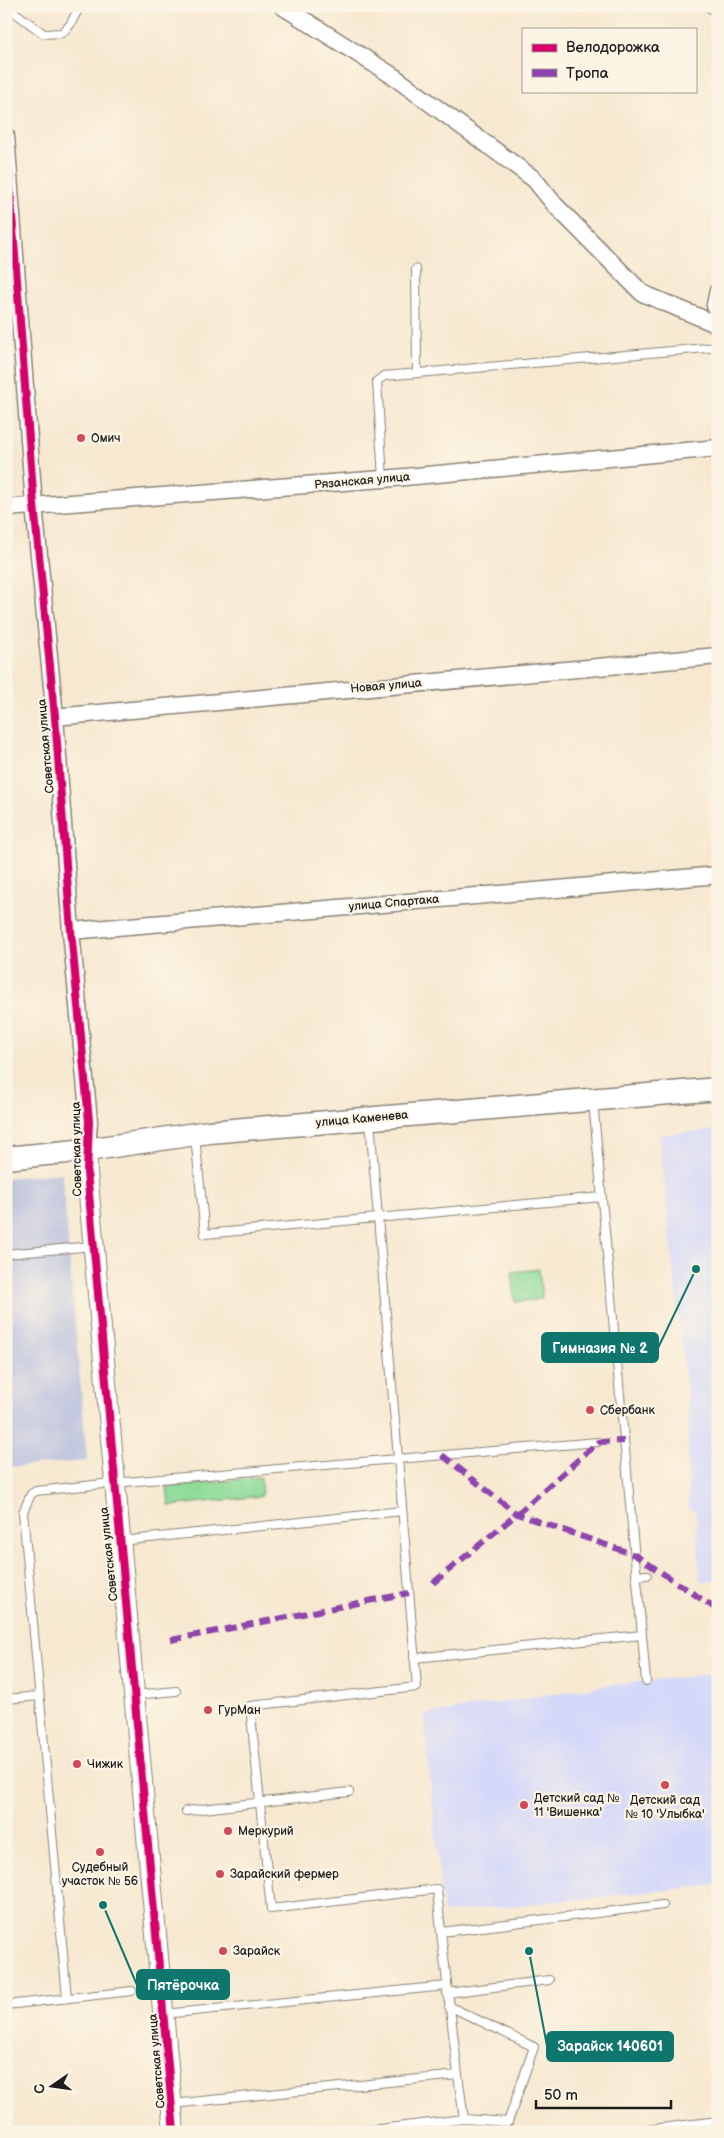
<svg xmlns="http://www.w3.org/2000/svg" width="724" height="2138" font-family="'Balsamiq Sans',sans-serif">
  <style>
    .built { fill: #d4d8f9 }
    .industrial { fill: #bdc3de }
    .green { fill: #8ddb99; stroke: #547c5a }
    .lines { fill: none; stroke-linecap: round; stroke-linejoin: round }
    .service-casing { stroke: #8a8276; stroke-width: 10 }
    .minor-casing { stroke: #8a8276; stroke-width: 19 }
    .tertiary-casing { stroke: #8a8276; stroke-width: 22 }
    .secondary-casing { stroke: #8a8276; stroke-width: 25 }
    .service { stroke: #fff; stroke-width: 8 }
    .minor { stroke: #fff; stroke-width: 16 }
    .tertiary { stroke: #fff; stroke-width: 20 }
    .secondary { stroke: #fff; stroke-width: 22 }
    .quiet { stroke: #8e44ad; stroke-width: 6; stroke-dasharray: 12 6; stroke-linecap: butt }
    .cycleway-casing { stroke: #fcf5e5; stroke-width: 11 }
    .cycleway { stroke: #d6006c; stroke-width: 8 }
    .poi-dot { fill: #d1495b; stroke: #fcf5e5; stroke-width: 2 }
    .labels { text-anchor: middle; dominant-baseline: central; stroke-width: 4.5; stroke-linejoin: round; paint-order: stroke }
    .poi-label { font-size: 12px; fill: #1c1c1c; stroke: #fcf5e5; text-anchor: start }
    .street-label { font-size: 12px; fill: #1c1c1c; stroke: #fcf5e5 }
    .leader { fill: none; stroke: #0f766e; stroke-width: 2 }
    .callout-dot { fill: #0f766e; stroke: #fcf5e5; stroke-width: 2 }
    .callout { fill: #0f766e; stroke: #0f766e; stroke-width: 2 }
    .callout-label { font-size: 14px; text-anchor: middle; font-weight: bold; fill: #fff }
  </style>
  <rect width="100%" height="100%" fill="#fcf5e5"/>
  <filter id="ink" filterUnits="userSpaceOnUse"><feTurbulence type="fractalNoise" baseFrequency=".02" numOctaves="2"/><feDisplacementMap in="SourceGraphic" scale="10" xChannelSelector="R" yChannelSelector="G"/><feConvolveMatrix kernelMatrix="1 2 1 2 8 2 1 2 1" color-interpolation-filters="sRGB"/></filter>
  <filter id="wash" filterUnits="userSpaceOnUse"><feTurbulence type="fractalNoise" baseFrequency=".0096" numOctaves="4" result="noise"/><feDisplacementMap in="SourceGraphic" scale="20" xChannelSelector="R" yChannelSelector="G"/><feGaussianBlur stdDeviation="1.12" result="paint"/><feColorMatrix in="noise" values="0 0 0 0 0 0 0 0 0 0 0 0 0 0 0 0 0 1.4 0 .05"/><feComposite in="paint" operator="in"/></filter>
  <g filter="url(#wash)">
    <rect width="100%" height="100%" fill="#f7e9d1"/>
    <path class="built" d="M718,1130V1580L700,1582L696,1511L688,1509V1402L659,1135Z
      M718,1673V1885L443,1913L424,1715L602,1686Z"/>
    <path class="industrial" d="M62,1173L87,1461L6,1467V1178Z"/>
    <path class="green" d="M539,1269L542,1299L515,1302L512,1272Z
      M261,1477L262,1496L169,1506L167,1487Z"/>
  </g>
  <g filter="url(#ink)">
    <g class="lines">
      <g class="service-casing">
        <path id="service" d="M6,6L44,34L62,33L70,25L80,6
          M707,6L718,13
          M416,269L417,373
          M383,479L377,381L384,376L718,347
          M370,1121L417,1687L250,1706L271,1909L437,1889L441,1932
          M195,1136L205,1234L601,1197
          M6,1254L93,1246
          M121,1541L402,1511
          M636,1576L647,1575
          M642,1635L646,1681
          M414,1658L642,1635L593,1101
          M136,1695L176,1691
          M6,1699L39,1696
          M186,1811L349,1792
          M447,1993L549,1980
          M67,1998L23,1512L31,1494L36,1491L113,1483L598,1442
          M6,2005L132,1991
          M449,2006L534,2047L508,2122L464,2119
          M164,2014L446,1986
          M172,2104L458,2075L441,1932L663,1905
          M354,2132L464,2119L458,2075
          M629,2132L718,2121"/>
      </g>
      <g class="minor-casing">
        <path id="minor" d="M282,6L393,76L534,179L555,205L642,293L718,325
          M6,136L34,505L55,717L71,931L89,1121L87,1150
          M718,291L715,305L718,315
          M6,508L383,479L718,448
          M55,717L718,656
          M71,931L718,875"/>
      </g>
      <g class="tertiary-casing">
        <path id="tertiary" d="M87,1150V1172C114,1492 146,1812 174,2132"/>
      </g>
      <g class="secondary-casing">
        <path id="secondary" d="M6,1158L87,1150L209,1132L718,1089"/>
      </g>
      <use href="#service" class="service"/>
      <use href="#minor" class="minor"/>
      <use href="#tertiary" class="tertiary"/>
      <use href="#secondary" class="secondary"/>
      <path class="quiet" d="M442,1455L517,1514L635,1555L718,1610
        M433,1583L517,1514L598,1442L624,1441
        M171,1640L409,1593"/>
      <g class="cycleway-casing">
        <path id="cycleway" d="M6,136L34,505L55,717L71,931L89,1121L87,1172L174,2132"/>
      </g>
      <use href="#cycleway" class="cycleway"/>
    </g>
  </g>
  <g class="poi-dot">
    <circle cx="81" cy="438" r="5"/>
    <circle cx="590" cy="1410" r="5"/>
    <circle cx="208" cy="1710" r="5"/>
    <circle cx="77" cy="1764" r="5"/>
    <circle cx="665" cy="1785" r="5"/>
    <circle cx="524" cy="1805" r="5"/>
    <circle cx="228" cy="1831" r="5"/>
    <circle cx="100" cy="1852" r="5"/>
    <circle cx="220" cy="1874" r="5"/>
    <circle cx="223" cy="1951" r="5"/>
  </g>
  <g class="labels">
    <g class="poi-label">
      <text x="91" y="438">Омич</text>
      <text x="600" y="1410">Сбербанк</text>
      <text x="218" y="1710">ГурМан</text>
      <text x="87" y="1764">Чижик</text>
      <text x="534" y="1798">Детский сад №<tspan x="534" dy="14">11 'Вишенка'</tspan></text>
      <text x="665" y="1800" text-anchor="middle">Детский сад<tspan x="665" dy="14">№ 10 'Улыбка'</tspan></text>
      <text x="238" y="1831">Меркурий</text>
      <text x="100" y="1867" text-anchor="middle">Судебный<tspan x="100" dy="14">участок № 56</tspan></text>
      <text x="230" y="1874">Зарайский фермер</text>
      <text x="233" y="1951">Зарайск</text>
    </g>
    <g class="street-label">
      <text transform="translate(362 481) rotate(-5)">Рязанская улица</text>
      <text transform="translate(386 686) rotate(-5)">Новая улица</text>
      <text transform="translate(46 746) rotate(-95)">Советская улица</text>
      <text transform="translate(394 903) rotate(-5)">улица Спартака</text>
      <text transform="translate(362 1119) rotate(-5)">улица Каменева</text>
      <text transform="translate(77 1149) rotate(-91)">Советская улица</text>
      <text transform="translate(109 1554) rotate(-96)">Советская улица</text>
      <text transform="translate(157 2061) rotate(-95)">Советская улица</text>
    </g>
  </g>
  <path class="leader" d="M696 1269L658 1348M103 1905L137 1985M529 1951L547 2046"/>
  <g class="callout-dot">
    <circle cx="696" cy="1269" r="5"/>
    <circle cx="103" cy="1905" r="5"/>
    <circle cx="529" cy="1951" r="5"/>
  </g>
  <g class="callout">
    <rect x="542" y="1333" width="116" height="29" rx="5"/>
    <rect x="137" y="1970" width="92" height="29" rx="5"/>
    <rect x="547" y="2032" width="126" height="29" rx="5"/>
  </g>
  <g class="callout-label">
    <text x="600" y="1353">Гимназия № 2</text>
    <text x="183" y="1990">Пятёрочка</text>
    <text x="610" y="2051">Зарайск 140601</text>
  </g>
  <rect width="724" height="2138" fill="none" stroke="#fcf5e5" stroke-width="25"/>
  <rect x="522" y="28" width="175" height="65" fill="#fcf5e5" stroke="#a29e95"/>
  <rect x="532" y="44" width="25" height="8" fill="#d6006c" stroke="#a29e95"/>
  <text x="566" y="52" font-size="15" fill="#1c1c1c">Велодорожка</text>
  <rect x="532" y="69" width="25" height="8" fill="#8e44ad" stroke="#a29e95"/>
  <text x="566" y="78" font-size="15" fill="#1c1c1c">Тропа</text>
  <g transform="translate(52 2086) rotate(257)" stroke="#fcf5e5" stroke-width="4" paint-order="stroke">
  <path d="M0-4L9 19L0 12L-9 19Z" fill="#1c1c1c"/>
  <text y="-8" font-size="14" font-weight="bold" text-anchor="middle" fill="#1c1c1c">С</text>
  </g>
  <path d="M536 2100v8h135v-8" fill="none" stroke="#1c1c1c" stroke-width="2.5"/>
  <text x="544" y="2100" font-size="15" fill="#1c1c1c" stroke="#fcf5e5" stroke-width="4" paint-order="stroke">50 m</text>
</svg>
